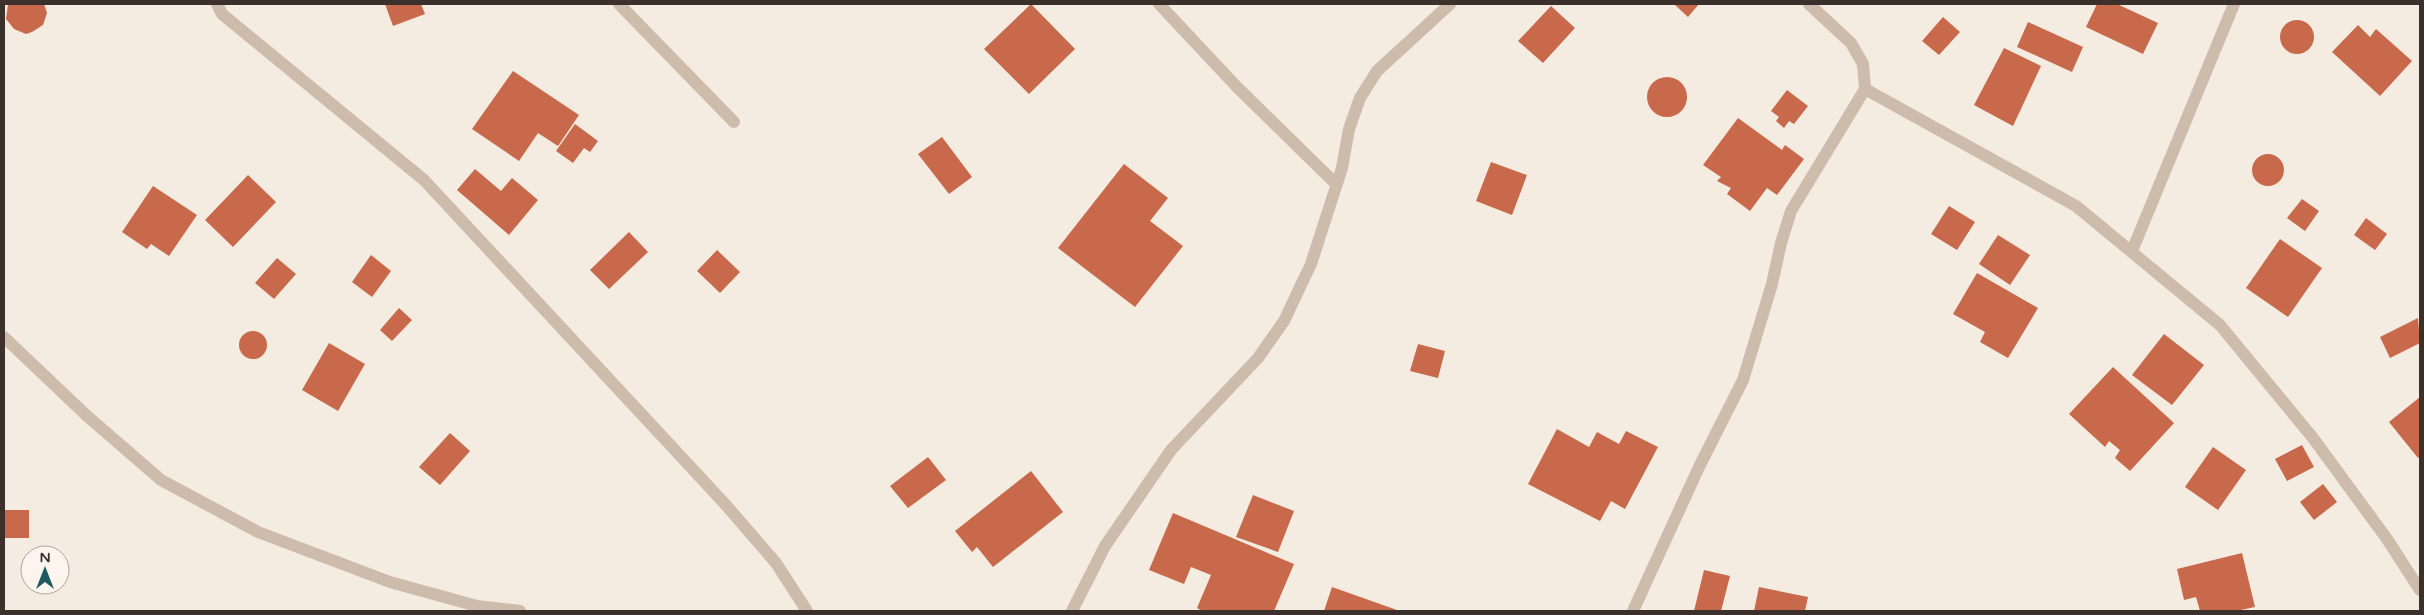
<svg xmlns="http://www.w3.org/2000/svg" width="2424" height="615" font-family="'Varela Round',sans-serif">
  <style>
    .building { fill: #c8694b }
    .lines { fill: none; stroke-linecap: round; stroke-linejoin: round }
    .minor { stroke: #cdbbac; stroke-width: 12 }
  </style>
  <rect width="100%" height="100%" fill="#f4ebe1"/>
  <path class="building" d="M8,4H44L47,13L43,25L32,32L26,34L14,29L6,19Z
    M385,4H421L425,14L393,26Z
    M1031,4L1075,49L1029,94L984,49Z
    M1674,4H1699L1688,17Z
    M2097,4H2117L2158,23L2143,54L2086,27Z
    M1551,6L1575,28L1543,63L1518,41Z
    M1943,17L1960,32L1939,55L1922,41Z
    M2280 37a17 17 0 1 1 34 0a17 17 0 1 1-34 0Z
    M2028,22L2083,47L2072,72L2017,47Z
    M2358,25L2370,37L2376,29L2412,61L2380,96L2332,52Z
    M2004,48L2041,66L2013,126L1974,105Z
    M513,71L579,115L558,146L538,133L519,161L472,129Z
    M1647 97a20 20 0 1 1 40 0a20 20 0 1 1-40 0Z
    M1787,90L1808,106L1794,124L1789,121L1784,128L1776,121L1779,117L1771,111Z
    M1738,118L1782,150L1785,145L1804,159L1777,195L1767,188L1750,211L1727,194L1731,188L1717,181L1721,177L1703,165Z
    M575,124L598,141L590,152L584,148L573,163L556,151Z
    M942,137L972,177L949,194L918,154Z
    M2252 170a16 16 0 1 1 32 0a16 16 0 1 1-32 0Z
    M1491,162L1527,175L1512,215L1476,201Z
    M1124,164L1168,198L1150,221L1183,246L1135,307L1058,248Z
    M475,169L501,191L512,178L538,200L509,235L457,190Z
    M248,175L276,202L233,247L205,220Z
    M153,186L197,215L169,256L151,244L147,249L122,232Z
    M2302,199L2319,211L2305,231L2287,218Z
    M1949,206L1975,222L1957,250L1931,234Z
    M2366,218L2387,234L2375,250L2354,235Z
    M629,232L648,252L609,289L590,270Z
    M1998,235L2030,255L2010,285L1979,264Z
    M2280,239L2322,268L2288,317L2246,288Z
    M717,250L740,272L720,293L697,271Z
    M371,255L391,271L372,297L352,282Z
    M277,258L296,274L274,299L255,283Z
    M1977,273L2038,308L2008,358L1980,342L1985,332L1953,314Z
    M399,308L412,320L392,341L380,330Z
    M2418,318L2420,343L2390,358L2380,337Z
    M239 345a14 14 0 1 1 28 0a14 14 0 1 1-28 0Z
    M2164,334L2204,365L2172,405L2132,375Z
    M329,343L365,364L338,411L302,390Z
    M1418,344L1445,351L1438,378L1410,371Z
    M2113,367L2174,423L2130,471L2115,458L2120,450L2109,441L2105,447L2069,414Z
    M2420,397V456L2418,458L2389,422Z
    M1557,429L1589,447L1597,432L1619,444L1626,431L1658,447L1625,509L1611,501L1600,521L1528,484Z
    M450,433L470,451L440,485L419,467Z
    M2302,445L2314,467L2287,481L2275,459Z
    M2213,447L2246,470L2218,510L2185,487Z
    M928,457L946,480L908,508L890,486Z
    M1031,471L1063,512L993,567L977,547L972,552L955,531Z
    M2323,484L2337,502L2314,520L2300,502Z
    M1253,495L1294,511L1278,552L1236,537Z
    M4,510H29V538H4Z
    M1173,513L1294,564L1274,611H1202L1197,608L1211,575L1191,567L1184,584L1149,570Z
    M2242,553L2255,607L2236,611H2200L2196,597L2184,600L2177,569Z
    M1704,570L1730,576L1721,611H1694Z
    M1332,587L1397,610V611H1324Z
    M1759,587L1808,597L1805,611H1754Z"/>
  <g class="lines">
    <path class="minor" d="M217,4L222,14L424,180L725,504L776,563L807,611
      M619,4L734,122
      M1159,4L1237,87L1336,184
      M1865,89L2076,206L2220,325L2313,438L2387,539L2420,590
      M2132,251L2234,4
      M4,337L86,415L161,480L258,532L390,582L477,606L520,611
      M1072,611L1105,546L1171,450L1258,358L1284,321L1311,264L1342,168L1349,129L1360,98L1377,71L1450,4
      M1633,611L1699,467L1743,380L1772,284L1781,243L1791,211L1865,89L1863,64L1851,43L1809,4"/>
  </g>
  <rect width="2424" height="615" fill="none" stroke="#3b302b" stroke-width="10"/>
  <g transform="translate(45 570)"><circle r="24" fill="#fbf5ee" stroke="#aea6a0"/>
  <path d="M0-4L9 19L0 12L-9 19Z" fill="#1f5a5e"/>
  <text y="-8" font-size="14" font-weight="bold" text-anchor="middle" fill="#3b302b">N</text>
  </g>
</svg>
